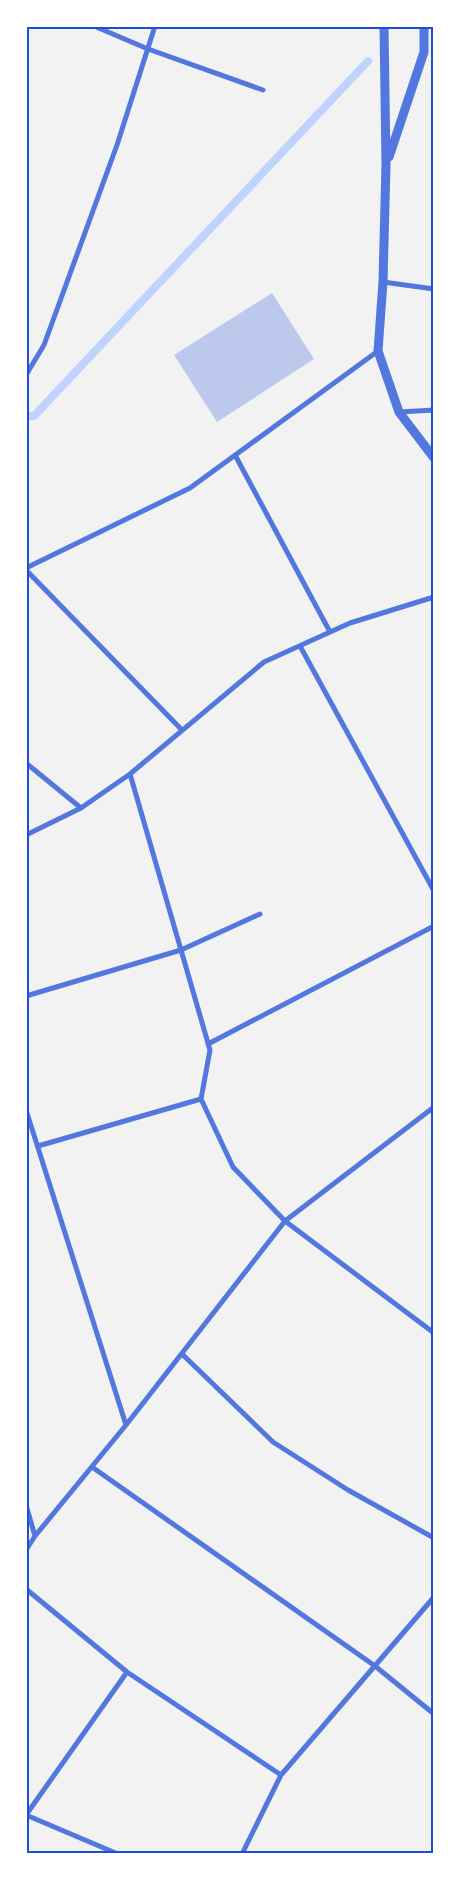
<svg xmlns="http://www.w3.org/2000/svg" width="460" height="1880" font-family="'Zilla Slab',serif">
  <style>
    .lines { fill: none; stroke-linecap: round; stroke-linejoin: round }
    .stream { stroke: #bfd3fe; stroke-width: 8 }
    .building { fill: #bdc9ec }
    .minor { stroke: #5277de; stroke-width: 5 }
    .tertiary { stroke: #5277de; stroke-width: 9 }
    .neatline { fill: none; stroke: #1d4ed8; stroke-width: 2 }
  </style>
  <rect width="100%" height="100%" fill="#f2f2f2"/>
  <g class="lines">
    <path class="stream" d="M26,417L34,416L368,61"/>
  </g>
  <path class="building" d="M272,293L314,359L217,422L174,355Z"/>
  <g class="lines">
    <path class="minor" d="M94,26L148,49L263,90
      M383,282L434,289
      M26,375L44,345L117,145L155,26
      M399,412L434,410
      M235,455L330,632
      M26,568L190,488L378,351
      M26,570L182,730
      M300,646L434,891
      M26,763L81,808L130,774L210,1050L201,1099L233,1167L285,1221L434,1107
      M130,774L264,662L350,623L434,597
      M26,835L81,808
      M26,996L181,950L260,914
      M208,1044L434,926
      M26,1110L126,1425
      M38,1146L201,1099
      M182,1354L273,1442L348,1490L434,1538
      M92,1467L375,1666L434,1714
      M26,1505L35,1536
      M26,1550L35,1536L126,1425L285,1221L434,1333
      M26,1589L127,1672
      M26,1815L127,1672L281,1775L434,1597
      M26,1815L118,1854
      M242,1854L281,1775"/>
    <path class="tertiary" d="M384,26L386,164L383,282L378,351L399,412L434,458
      M389,157L424,52V26"/>
  </g>
  <rect width="460" height="1880" fill="none" stroke="#ffffff" stroke-width="55"/>
  <rect x="28" y="28" width="404" height="1824" class="neatline"/>
</svg>
